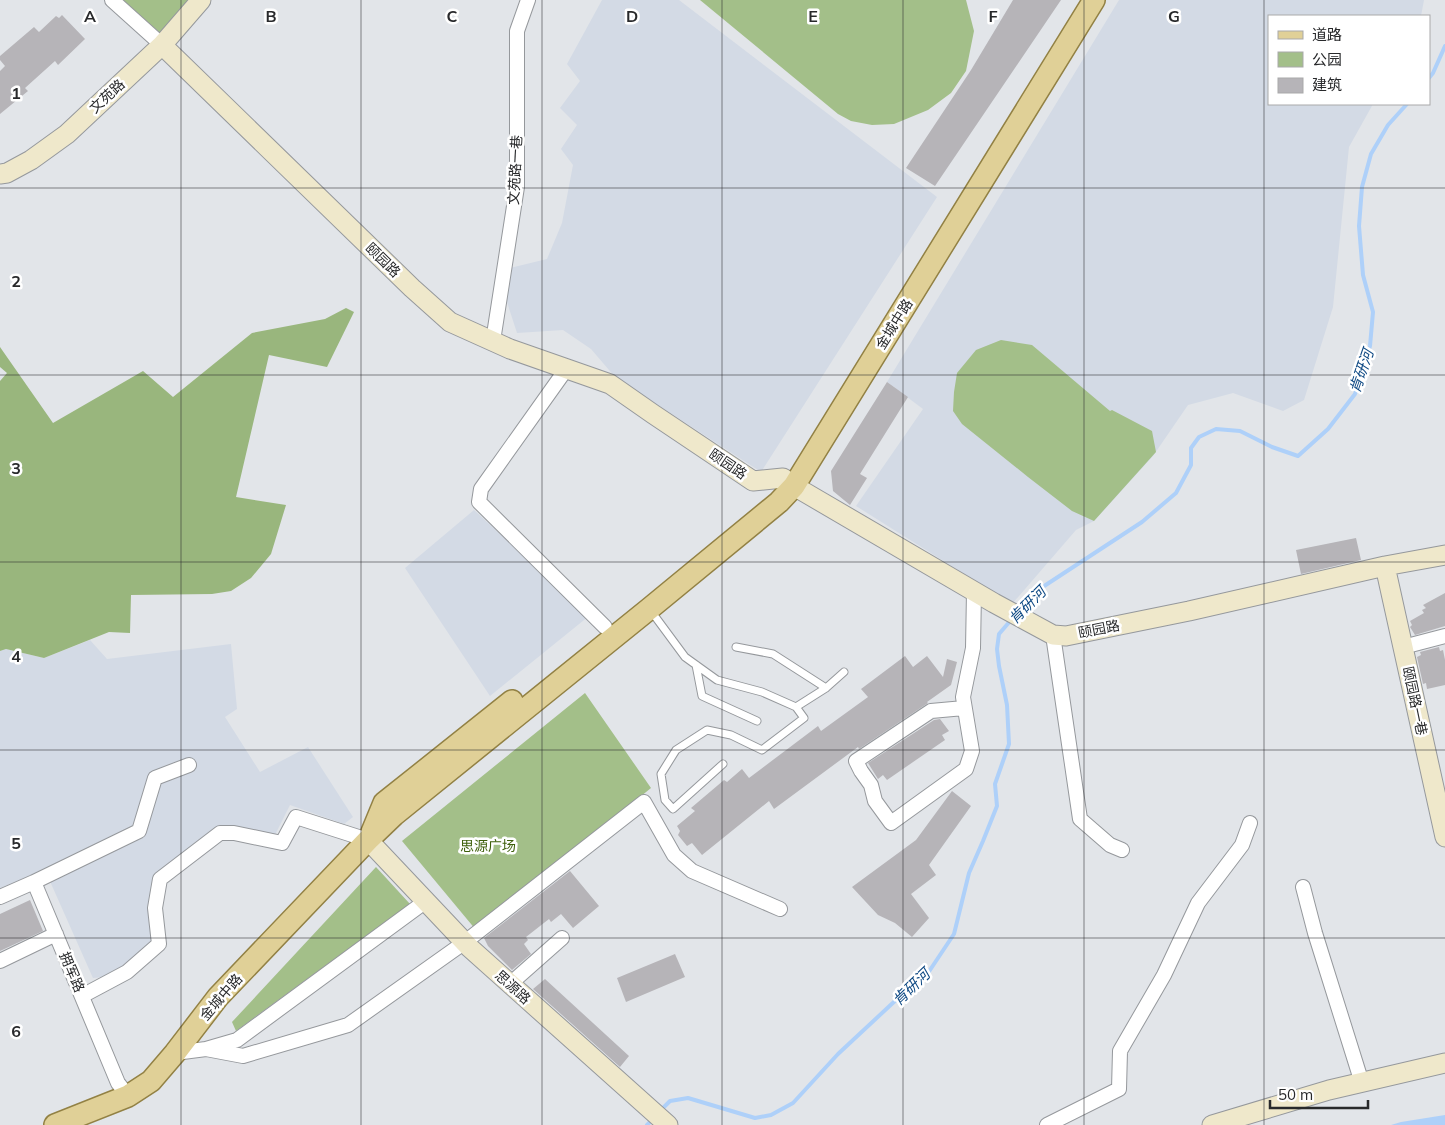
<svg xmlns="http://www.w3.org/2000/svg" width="1445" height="1125" font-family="Mulish,'Noto Sans SC',sans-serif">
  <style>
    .built { fill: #d3dae5 }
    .green { fill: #a3bf89 }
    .forest { fill: #99b67d }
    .water { fill: #aed0f9 }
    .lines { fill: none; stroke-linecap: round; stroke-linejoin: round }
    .stream { stroke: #aed0f9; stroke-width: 4 }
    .building { fill: #b6b4b8 }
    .lane-casing { stroke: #95989c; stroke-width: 9 }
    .street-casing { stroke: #95989c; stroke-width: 16 }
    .secondary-casing { stroke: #95989c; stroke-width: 21 }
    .primary-casing { stroke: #928144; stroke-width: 24 }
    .lane { stroke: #fff; stroke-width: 7 }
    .street { stroke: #fff; stroke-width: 14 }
    .secondary { stroke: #efe8cb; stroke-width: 19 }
    .primary { stroke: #e0d097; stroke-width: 21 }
    .grid { fill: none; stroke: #28292b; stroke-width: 1; stroke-opacity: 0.55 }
    .labels { text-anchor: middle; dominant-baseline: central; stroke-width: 5; stroke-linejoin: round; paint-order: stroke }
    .street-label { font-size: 14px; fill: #28292b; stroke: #fff }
    .park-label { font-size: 14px; fill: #3d5f0a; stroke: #fff }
    .water-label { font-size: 15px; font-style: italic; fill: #0e4984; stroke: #fff }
    .grid-label { font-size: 16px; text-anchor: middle; font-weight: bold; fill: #28292b; stroke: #fff; stroke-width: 5; stroke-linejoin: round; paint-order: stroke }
  </style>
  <rect width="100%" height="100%" fill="#e2e5e9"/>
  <path class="built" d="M602,0H679L937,197L761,472L615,377L591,349L563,330L517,333L506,299L510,268L547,259L562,223L573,165L561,149L577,125L560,108L580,81L567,64Z
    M1119,0H1424L1421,16H1269V104H1373L1349,147L1333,307L1304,400L1283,411L1233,393L1188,405L1153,456L1094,521L1076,530L1012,604L856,506L923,409L887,382Z
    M474,510L589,616L490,696L405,568Z
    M90,640L107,659L231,644L237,709L225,717L260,772L308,747L353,817L344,824L290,805L274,837L217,828L155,874L148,906L154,943L112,976L93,978L45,870L0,888V651L6,649L44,658Z"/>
  <path class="green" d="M123,0H190L160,33Z
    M700,0H966L974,31L966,71L951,93L928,110L894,124L872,125L851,121L838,114Z
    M1001,340L1032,345L1110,411L1112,410L1152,431L1156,452L1094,521L1072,511L1028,477L962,424L953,411L954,392L957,373L976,350Z
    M585,693L651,788L476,930L402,841Z
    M376,867L410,904L236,1031L232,1022Z"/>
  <path class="forest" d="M346,308L354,312L327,367L269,355L236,497L286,505L271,554L251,578L231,591L212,594L131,595L130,633L109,632L44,658L6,649L0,651V381L7,373L0,367V347L53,423L143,371L173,397L252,333L325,319Z"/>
  <path class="water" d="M1445,1115V1125H1391L1401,1122Z"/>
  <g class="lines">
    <path class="stream" d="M1429,78L1433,73L1445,46
      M1019,611L1035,592L1142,522L1176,493L1191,465V448L1199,437L1216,429L1240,431L1272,447L1298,456L1328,429L1355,394L1370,346L1373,312L1363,275L1359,226L1362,187L1371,154L1388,125L1407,104
      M660,1111L670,1101L688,1098L755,1118L771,1115L793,1103L838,1054L896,1000L928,973L954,934L969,873L983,841L997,806L995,784L1009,744L1007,705L999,666L997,649L999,634L1011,620
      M647,1125L654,1118"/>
  </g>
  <path class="building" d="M1013,0H1061L935,186L906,168L971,70Z
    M62,15L85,39L58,65L55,61L25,88L28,91L0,114V71L5,66L0,60V56L34,27L39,32L56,16L59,18Z
    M887,382L908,397L860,474L867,478L850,505L833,491L831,471Z
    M1356,538L1361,560L1301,574L1296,550Z
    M1445,593V626L1415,635L1410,627L1412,625L1410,621L1424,613L1422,610L1426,608L1423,605Z
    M1439,647L1440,651L1443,650L1445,660V685L1427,689L1426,683L1423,684L1417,657L1421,655L1420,652Z
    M905,656L913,667L927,656L943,677L947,659L957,662L951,685L927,702L928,703L859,749L858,747L774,809L769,801L702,855L692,843L687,846L678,835L680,831L677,826L695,811L691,808L724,780L727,782L742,769L749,778L818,726L821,731L868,697L861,689Z
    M940,719L949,731L942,735L945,740L887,780L883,775L878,779L868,763L934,720Z
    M952,791L971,806L929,865L936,875L911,894L929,918L912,937L895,923L878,915L852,887L916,840Z
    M570,871L599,906L573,928L561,914L551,922L549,919L526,937L528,940L524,944L531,954L512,970L488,946L484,938Z
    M30,900L43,931L0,951V914Z
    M675,954L685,977L626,1002L617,978Z
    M545,979L629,1056L620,1067L533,989Z"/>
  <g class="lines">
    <g class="lane-casing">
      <path id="lane" d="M651,611L685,657L717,680L762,692L796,707
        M736,647L773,654L826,688
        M696,665L702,696L757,721
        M723,764L673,809L665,800L661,774L676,750L707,730L731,735L762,750L804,718L796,707L826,688L844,672"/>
    </g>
    <g class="street-casing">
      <path id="street" d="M112,0L162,45
        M493,341L517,187V31L528,0
        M567,368L481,489L479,502L605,627
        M1053,635L1080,819L1110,845L1122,850
        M1403,647L1445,636
        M964,708L931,711L856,761L861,771L871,785L875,801L891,823L966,769L972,751L963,697L973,648L974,592
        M34,882L139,831L155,778L189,765
        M1303,887L1315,933L1362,1083
        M0,897L34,882L118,1083L128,1096
        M0,961L56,934
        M510,984L562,938
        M82,996L127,972L159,944L155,908L160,879L220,833H234L282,843L296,817L368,840
        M206,1049L243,1056L348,1025L465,942L644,802L674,855L692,871L780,909
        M175,1053L206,1049L237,1040L426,901
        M1047,1125L1119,1089L1120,1051L1164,975L1198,903L1242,845L1250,823"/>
    </g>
    <g class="secondary-casing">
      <path id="secondary" d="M162,45L412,288L450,322L510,349L610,384L653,414L753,481L783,478L794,486L994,603L1053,635L1066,636L1189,611L1385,566L1445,555
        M0,174L7,173L31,160L67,134L162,45L201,0
        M1385,566L1445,837
        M368,840L470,948L668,1125
        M1212,1125L1329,1090L1445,1063"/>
    </g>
    <g class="primary-casing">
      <path id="primary" d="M372,832L384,803L512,701
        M55,1125L128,1096L151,1081L175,1053L218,997L368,840L394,815L649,609L779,502L794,486L1094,0"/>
    </g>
    <use href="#lane" class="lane"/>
    <use href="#street" class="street"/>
    <use href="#secondary" class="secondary"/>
    <use href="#primary" class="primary"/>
  </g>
  <path class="grid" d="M181,0V1125M361,0V1125M542,0V1125M722,0V1125M903,0V1125M1084,0V1125M1264,0V1125M0,188H1445M0,375H1445M0,562H1445M0,750H1445M0,938H1445"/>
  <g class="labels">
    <g class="street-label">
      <text transform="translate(107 96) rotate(-43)">文苑路</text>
      <text transform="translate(515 170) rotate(-87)">文苑路一巷</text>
      <text transform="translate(383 260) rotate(44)">颐园路</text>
      <text transform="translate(894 324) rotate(-58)">金城中路</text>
      <text transform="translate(728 464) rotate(34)">颐园路</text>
      <text transform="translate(1099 629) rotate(-11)">颐园路</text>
      <text transform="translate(1415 701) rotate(78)">颐园路一巷</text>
      <text transform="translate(72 972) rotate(67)">拥军路</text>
      <text transform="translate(513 987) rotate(42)">思源路</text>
      <text transform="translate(221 997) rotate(-49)">金城中路</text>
    </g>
    <g class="park-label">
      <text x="488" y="846">思源广场</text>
    </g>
    <g class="water-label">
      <text transform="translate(1361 371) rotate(-71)">肯研河</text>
      <text transform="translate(1027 605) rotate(-45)">肯研河</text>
      <text transform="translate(911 987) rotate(-44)">肯研河</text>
    </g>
  </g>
  <g class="grid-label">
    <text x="90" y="22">A</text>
    <text x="271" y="22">B</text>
    <text x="452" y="22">C</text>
    <text x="632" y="22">D</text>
    <text x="813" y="22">E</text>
    <text x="993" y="22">F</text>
    <text x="1174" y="22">G</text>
    <text x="16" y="99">1</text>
    <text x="16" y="287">2</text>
    <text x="16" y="474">3</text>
    <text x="16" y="662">4</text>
    <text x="16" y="849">5</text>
    <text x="16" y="1037">6</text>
  </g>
  <rect x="1268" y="15" width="162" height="90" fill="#ffffff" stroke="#a9a9aa"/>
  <rect x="1278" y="31" width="25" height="8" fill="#e0d097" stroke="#a9a9aa"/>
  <text x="1312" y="40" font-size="15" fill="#28292b">道路</text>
  <rect x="1278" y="52" width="25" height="15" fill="#a3bf89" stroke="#a9a9aa"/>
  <text x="1312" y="65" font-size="15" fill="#28292b">公园</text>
  <rect x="1278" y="78" width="25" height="15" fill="#b6b4b8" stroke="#a9a9aa"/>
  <text x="1312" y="90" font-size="15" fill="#28292b">建筑</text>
  <path d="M1270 1100v8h98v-8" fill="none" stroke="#28292b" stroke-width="2.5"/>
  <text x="1278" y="1100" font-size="15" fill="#28292b" stroke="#ffffff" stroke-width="4" paint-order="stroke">50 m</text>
</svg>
